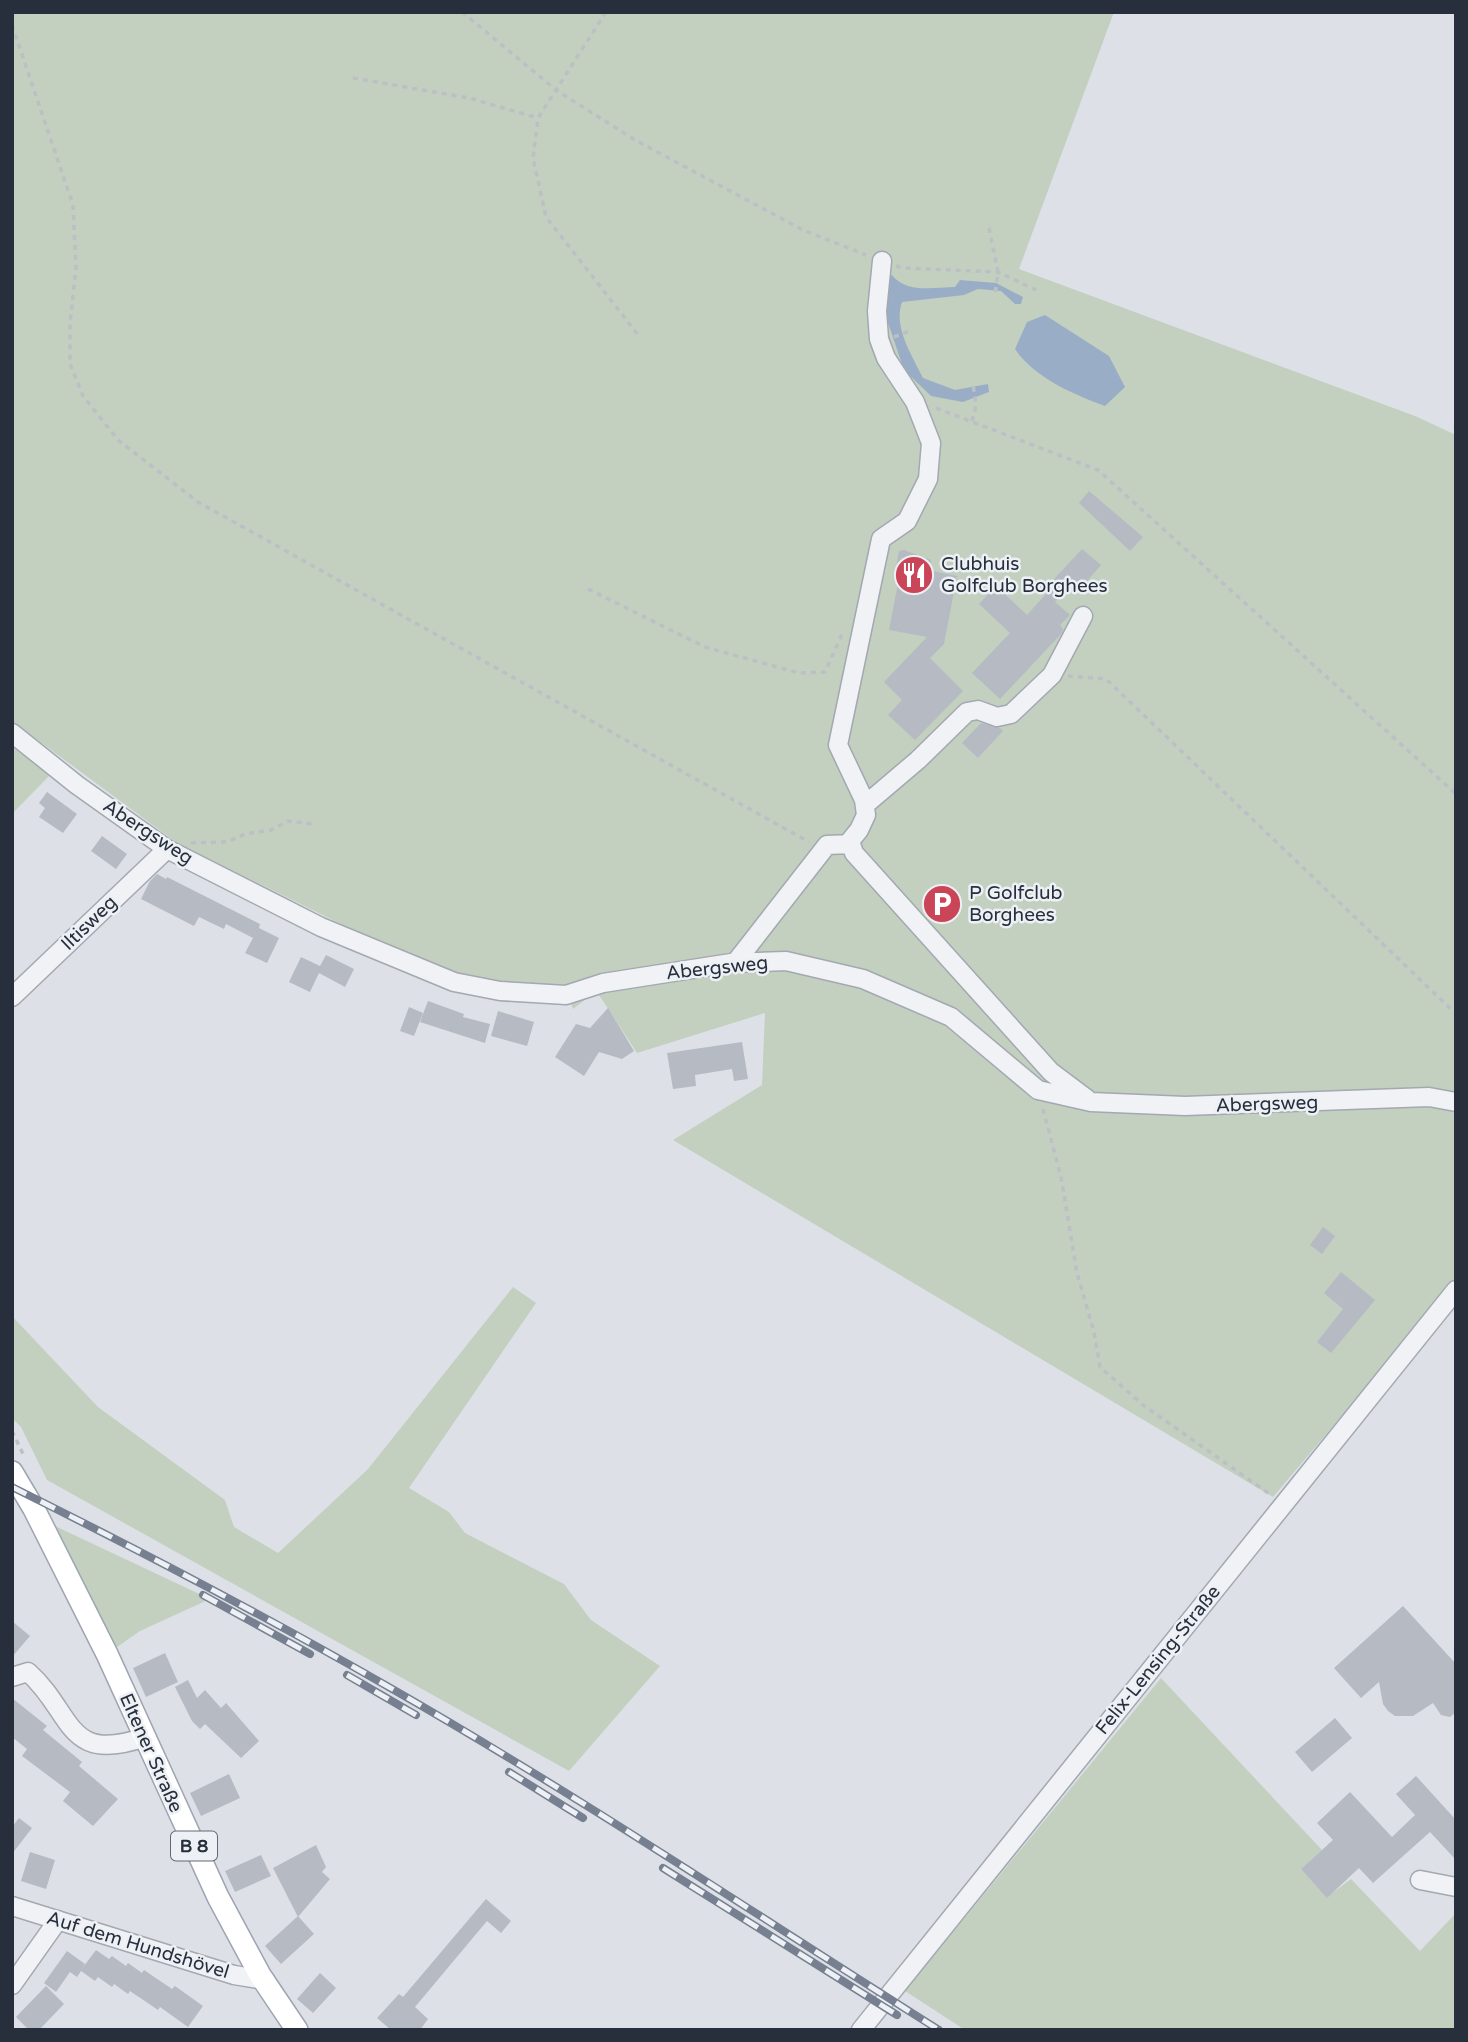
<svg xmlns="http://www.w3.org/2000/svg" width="1468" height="2042" font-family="'Varela Round',sans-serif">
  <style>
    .green { fill: #c3d0bf }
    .water { fill: #99aec6 }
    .building { fill: #b5bac3 }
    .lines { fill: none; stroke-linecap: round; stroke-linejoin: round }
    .minor-casing { stroke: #a3a8b1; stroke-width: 21 }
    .major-casing { stroke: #9da5b2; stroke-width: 24 }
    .path { stroke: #bcbfc5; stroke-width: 3.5; stroke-dasharray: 5 5; stroke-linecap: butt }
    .minor { stroke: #f0f2f5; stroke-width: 18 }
    .major { stroke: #fff; stroke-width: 21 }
    .rail-casing { stroke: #778090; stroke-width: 8 }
    .rail { stroke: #edf0f4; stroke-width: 5; stroke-dasharray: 16; stroke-linecap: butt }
    .labels { text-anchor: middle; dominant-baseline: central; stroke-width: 5; stroke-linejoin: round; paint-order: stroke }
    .shield { fill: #edf0f4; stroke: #626974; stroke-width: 2 }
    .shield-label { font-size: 18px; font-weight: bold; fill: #272f3d }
    .poi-label { font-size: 19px; fill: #272f3d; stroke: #edf0f4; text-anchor: start }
    .street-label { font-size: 19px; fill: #272f3d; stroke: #edf0f4 }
  </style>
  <rect width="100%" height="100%" fill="#dde1e7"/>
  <path class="green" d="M12,12H1114L1019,269L1415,416L1456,435V1281L1273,1497L673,1140L762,1085L765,1013L637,1053L599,995L586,999L573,1009L565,985L499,983L462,975L341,924L177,843L12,721Z
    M12,747L50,775L12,814Z
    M513,1287L536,1303L409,1488L449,1512L465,1533L564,1584L591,1620L660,1666L569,1771L47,1480L21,1427L12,1418V1316L98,1407L225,1500L234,1527L278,1553L368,1469Z
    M38,1518L210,1599L140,1631L107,1654Z
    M1161,1678L1322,1850L1301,1869L1327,1897L1351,1879L1420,1951L1456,1913V2030H965L905,1991Z"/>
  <path class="water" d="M892,275C907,294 934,287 955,287L960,280L996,283L1023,297L1021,304H1015L1001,291L978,289L964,295L902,302C893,327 912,355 923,378L955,390L988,384L989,392L963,402L931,396L904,370L883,308L886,282Z
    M1045,315L1109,356L1125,387L1105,406C1073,394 1035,378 1015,349L1027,322Z"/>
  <path class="building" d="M1089,491L1143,537L1130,551L1079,503Z
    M1082,549L1101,565L1080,589L1073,582L1055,602L1070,615L1060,625L1063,629L1061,634L1000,699L972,673L1010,633L979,604L996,586L1027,615L1046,594L1043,591Z
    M904,550L931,560L929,570L957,576L944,644L930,658L963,691L915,740L888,715L902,700L884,682L927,637L889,630L899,578L894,577L899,551Z
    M981,723L1000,728L1003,731L978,758L962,743Z
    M47,792L77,814L63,833L39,817L45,808L39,803Z
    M102,836L127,854L116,869L91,851Z
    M157,874L166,879L167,877L260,924L259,928L279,938L267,963L245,953L253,938L226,924L224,929L199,917L194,926L141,899L150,881Z
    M326,955L354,969L345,987L319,973L310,992L289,982L301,957L320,966Z
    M428,1001L464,1014L463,1017L490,1024L485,1043L420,1022Z
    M409,1007L423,1013L414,1036L400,1031Z
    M608,1008L634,1051L622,1059L599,1052L584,1076L555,1057L576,1024L590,1028Z
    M498,1011L534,1022L527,1046L491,1036Z
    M742,1042L748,1079L734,1081L732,1069L695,1075L696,1086L673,1089L667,1053Z
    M1323,1227L1335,1236L1322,1254L1310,1245Z
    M1341,1272L1375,1300L1331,1353L1317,1342L1343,1309L1324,1293Z
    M1403,1606L1456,1664V1712L1450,1717L1441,1715L1433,1703L1413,1716H1395L1388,1711L1383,1704L1379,1682L1361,1698L1334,1668Z
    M12,1621L30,1636L12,1657Z
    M165,1653L178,1682L146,1697L133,1668Z
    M188,1680L197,1698L205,1690L221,1708L226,1703L259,1741L241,1758L205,1724L200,1729L192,1721L175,1687Z
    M12,1698L47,1726L43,1730L82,1762L79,1766L118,1799L93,1826L63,1801L70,1792L22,1756L27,1749L12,1737Z
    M1335,1718L1352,1738L1312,1772L1295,1752Z
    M229,1774L240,1798L201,1816L190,1793Z
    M1416,1776L1456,1820V1860L1430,1832L1373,1883L1359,1868L1327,1898L1301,1869L1333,1840L1317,1823L1350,1792L1392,1837L1415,1815L1396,1794Z
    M19,1818L32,1828L12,1854V1827Z
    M316,1845L326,1867L322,1872L330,1879L298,1917L273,1868Z
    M30,1852L55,1860L46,1889L21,1881Z
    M261,1855L271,1876L235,1892L225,1871Z
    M486,1899L511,1921L501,1933L487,1921L415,2007L428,2019L420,2030H391L377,2018L399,1994L403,1997Z
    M298,1916L314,1934L281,1964L265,1946Z
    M96,1950L109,1959L112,1956L126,1966L128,1963L142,1973L144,1970L172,1989L175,1986L203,2006L188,2027L160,2007L158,2010L130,1991L128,1994L114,1984L112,1987L98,1977L95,1981L81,1971L77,1977L70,1972L56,1992L44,1983L67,1951L85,1964L81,1970Z
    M320,1973L336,1988L313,2013L297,1999Z
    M46,1986L64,2004L39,2030H29L16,2017Z"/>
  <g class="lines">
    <g class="minor-casing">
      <path id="minor" d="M882,261L877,311L879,339L886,358L915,402L931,443L928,479L907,521L881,539L838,745L864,800L866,815L859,830L850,841L854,853L1051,1072L1087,1099
        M12,733L77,785L167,849L321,927L454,982L500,991L566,995L603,983L731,963L786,961L863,979L951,1017L1038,1090L1091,1102L1185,1106L1429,1097L1456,1102
        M865,805L918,760L967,712L978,710L997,717L1011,714L1052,675L1083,616
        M735,963L827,845L851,844
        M12,997L167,849
        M12,1677L28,1672C74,1713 65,1765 145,1737
        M1420,1880L1456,1887
        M12,1906L234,1975L265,1980
        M12,1985L58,1920
        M861,2030L1456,1290"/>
    </g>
    <g class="major-casing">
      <path id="major" d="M12,1472L34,1509L107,1654L218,1897L260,1975L297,2030"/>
    </g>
    <path class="path" d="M462,12L556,90L635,140L803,230L866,255
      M606,12L538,118L533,158L546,217L639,336
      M12,25L73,205L76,269L70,323V364L83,396L118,440L198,502L809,842
      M353,78L469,98L538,118
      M989,228L998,272L995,295
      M896,266L903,268L998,272L1036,290
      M894,337L912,330
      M936,408L1098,470L1456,794
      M972,421L976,406L973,384
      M588,589L705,647L799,673L825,672L843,632
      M1068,676L1106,679L1456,1014
      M191,843L227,842L245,834L271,830L288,821L314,824
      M1043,1109L1061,1177L1077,1273L1094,1332L1100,1367L1143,1405L1271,1495
      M12,1431L24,1456"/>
    <use href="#minor" class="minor"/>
    <use href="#major" class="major"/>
    <g class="rail-casing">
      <path id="rail" d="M12,1487C141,1551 269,1618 394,1690C579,1796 758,1916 939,2030
        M203,1595L310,1654
        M347,1675L416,1715
        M509,1772L583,1818
        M663,1868L897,2015"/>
    </g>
    <use href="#rail" class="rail"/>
  </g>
  <defs>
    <g id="restaurant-disc" transform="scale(2.0125)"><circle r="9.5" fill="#c94557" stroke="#edf0f4"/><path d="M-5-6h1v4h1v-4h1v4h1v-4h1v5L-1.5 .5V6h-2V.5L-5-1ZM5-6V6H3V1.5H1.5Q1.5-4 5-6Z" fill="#fff"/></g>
    <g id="parking-disc" transform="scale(2.0125)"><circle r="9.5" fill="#c94557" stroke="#edf0f4"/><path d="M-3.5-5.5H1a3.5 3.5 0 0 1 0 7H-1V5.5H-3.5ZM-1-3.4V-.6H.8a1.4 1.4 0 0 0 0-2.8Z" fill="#fff"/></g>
  </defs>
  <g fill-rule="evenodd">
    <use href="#restaurant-disc" x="914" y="575"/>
    <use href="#parking-disc" x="942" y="904"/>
  </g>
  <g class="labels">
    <rect class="shield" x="171" y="1831.5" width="46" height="29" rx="5"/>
    <g class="shield-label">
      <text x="194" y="1846">B 8</text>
    </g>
    <g class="poi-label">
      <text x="941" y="564">Clubhuis<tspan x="941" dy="22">Golfclub Borghees</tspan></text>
      <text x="969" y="893">P Golfclub<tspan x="969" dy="22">Borghees</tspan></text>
    </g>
    <g class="street-label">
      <text transform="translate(148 832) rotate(33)">Abergsweg</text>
      <text transform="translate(89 923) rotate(-44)">Iltisweg</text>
      <text transform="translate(717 968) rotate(-6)">Abergsweg</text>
      <text transform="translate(1267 1104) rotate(-2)">Abergsweg</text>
      <text transform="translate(1158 1660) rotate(-51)">Felix-Lensing-Straße</text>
      <text transform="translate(151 1753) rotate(66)">Eltener Straße</text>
      <text transform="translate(138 1945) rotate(17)">Auf dem Hundshövel</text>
    </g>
  </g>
  <rect width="1468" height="2042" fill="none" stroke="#272f3d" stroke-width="28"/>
</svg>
